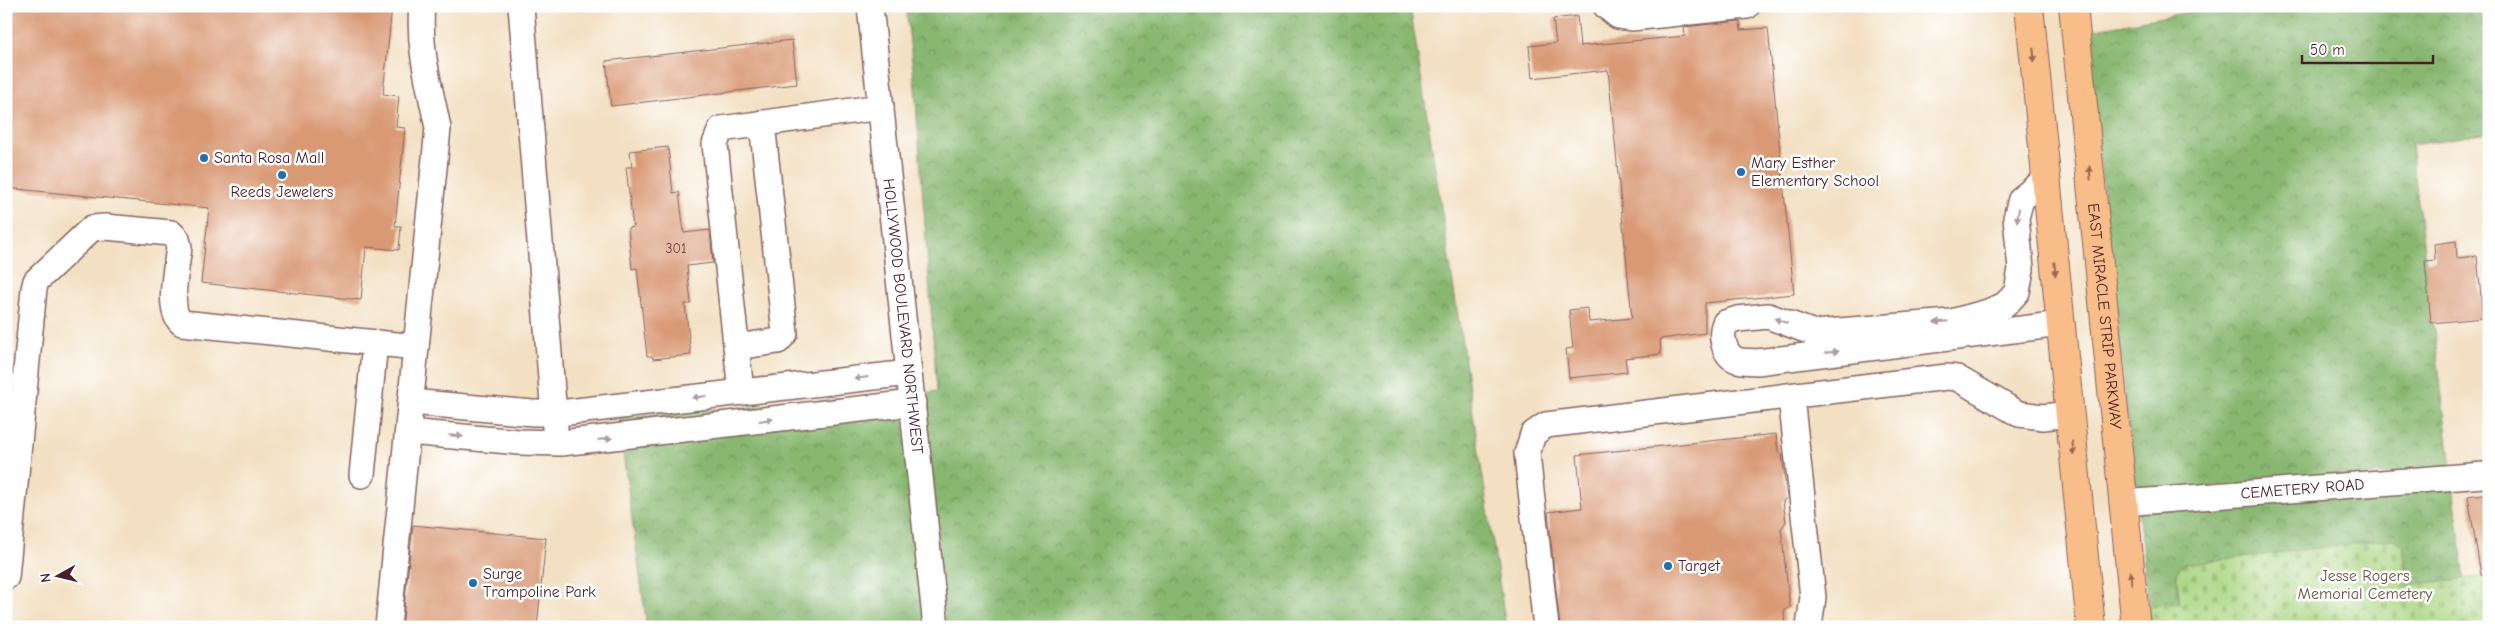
<svg xmlns="http://www.w3.org/2000/svg" width="2495" height="633" font-family="'Comic Neue',sans-serif">
  <style>
    .forest { fill: url(#forest-crowns); stroke: #696b4e }
    .cemetery { fill: url(#cemetery-stones); stroke: #7a7a56 }
    .building { fill: #d99974 }
    .lines { fill: none; stroke-linecap: round; stroke-linejoin: round }
    .minor-casing { stroke: #856360; stroke-width: 28 }
    .highway-casing { stroke: #856360; stroke-width: 30 }
    .minor { stroke: #fff; stroke-width: 25 }
    .highway { stroke: #f8bd89; stroke-width: 28 }
    .oneway { fill: #986655 }
    .oneway2 { fill: #ae9aa0 }
    .poi-dot { fill: #1f6fb2; stroke: #fff; stroke-width: 2 }
    .labels { text-anchor: middle; dominant-baseline: central; stroke-width: 5; stroke-linejoin: round; paint-order: stroke }
    .number-label { font-size: 14px; fill: #6e3e3d }
    .poi-label { font-size: 16px; fill: #4a1f2b; stroke: #fff; text-anchor: start }
    .street-label { font-size: 16px; fill: #4a1f2b; stroke: #fff }
    .park-label { font-size: 16px; fill: #675645; stroke: #fff }
  </style>
  <defs>
    <pattern id="forest-crowns" width="20" height="18" patternUnits="userSpaceOnUse" patternTransform="scale(1.25)"><rect width="20" height="18" fill="#88b770"/><path d="M2 6a3 3 0 1 1 6 0M12 15a3 3 0 1 1 6 0" fill="none" stroke="#71945c"/></pattern>
    <pattern id="cemetery-stones" width="16" height="16" patternUnits="userSpaceOnUse" patternTransform="scale(1.25)"><rect width="16" height="16" fill="#abd682"/><path d="M2 7V4a2 2 0 0 1 4 0v3zM10 15v-3a2 2 0 0 1 4 0v3z" fill="#95b770"/></pattern>
  </defs>
  <rect width="100%" height="100%" fill="#fff"/>
  <filter id="ink" filterUnits="userSpaceOnUse"><feTurbulence type="fractalNoise" baseFrequency=".02" numOctaves="2"/><feDisplacementMap in="SourceGraphic" scale="10" xChannelSelector="R" yChannelSelector="G"/><feConvolveMatrix kernelMatrix="1 2 1 2 8 2 1 2 1" color-interpolation-filters="sRGB"/></filter>
  <filter id="wash" filterUnits="userSpaceOnUse"><feTurbulence type="fractalNoise" baseFrequency=".0096" numOctaves="4" result="noise"/><feDisplacementMap in="SourceGraphic" scale="20" xChannelSelector="R" yChannelSelector="G"/><feGaussianBlur stdDeviation="1.12" result="paint"/><feColorMatrix in="noise" values="0 0 0 0 0 0 0 0 0 0 0 0 0 0 0 0 0 1.4 0 .05"/><feComposite in="paint" operator="in"/></filter>
  <g filter="url(#wash)">
    <rect width="100%" height="100%" fill="#f3e0c3"/>
    <path class="forest" d="M906,6H1410L1506,627H946L922,393L937,391L915,88Z
      M2222,6H2489V133L2411,145L2451,469L2136,493L2086,31Z
      M901,395L926,627H647L618,417Z
      M2453,486L2465,580L2408,585L2403,546L2176,573L2180,603L2149,606L2138,511Z"/>
    <path class="cemetery" d="M2394,539L2403,546L2408,585L2489,576V627H2151L2149,606L2180,603L2176,573L2184,564Z"/>
    <g id="blocks">
      <path class="building" d="M6,6H392L383,94L399,96L396,127L405,128L395,226H401L399,250L366,247L361,300L201,283L209,208L6,188Z
        M1577,16L1580,46L1685,36L1684,27L1740,21L1741,30L1768,28L1794,294L1705,303V333L1660,339L1661,354L1625,358L1627,372L1569,378L1566,349L1573,348L1569,310L1588,308L1589,322L1632,318L1608,70L1532,78L1529,46L1556,43L1553,19Z
        M792,40L797,84L611,106L606,61Z
        M668,147L673,193L679,192L684,233L710,230L713,263L687,266L691,304H685L691,355L653,359L652,356H647L637,268L632,269L628,228L633,227L626,167H632L630,151Z
        M2456,241L2457,258L2477,256L2483,318L2431,323L2425,261L2435,260L2434,244Z
        M1776,434L1778,451L1782,454L1787,498L1783,501L1786,522L1781,529L1790,607L1784,611L1785,627H1560L1548,512L1582,508L1577,455Z
        M2489,493V575H2481L2468,496Z
        M413,525L546,538L537,627H402Z"/>
    </g>
  </g>
  <g filter="url(#ink)">
    <use href="#blocks" fill-opacity="0" stroke="#856360" stroke-width="1"/>
    <g class="lines">
      <g class="minor-casing">
        <g id="minor">
          <path d="M521,6L555,428"/>
          <path id="s1" d="M870,6L936,627"/>
          <path d="M1606,6L1618,16L1631,18L1747,6"/>
          <path d="M2046,179L2021,199L2016,218L2021,269L2017,292L2005,305L1988,312L1951,322L1814,333L1768,316L1738,319L1725,323C1720,334 1723,355 1737,360C1743,362 1752,361 1757,362L2061,324"/>
          <path d="M736,347L778,341L785,333L762,123"/>
          <path d="M741,392L715,144L721,129L881,107"/>
          <path d="M1791,397L1813,597L1809,627"/>
          <path d="M411,402L533,413H559L909,373"/>
          <path d="M408,432L519,442L561,443L913,403"/>
          <path d="M362,475L375,343"/>
          <path id="s2" d="M2123,503L2483,475"/>
          <path d="M6,577L34,289L36,281L92,228L105,227L171,233L177,239L179,247C177,266 166,311 182,323L416,347"/>
          <path d="M388,627L438,128C430,87 418,49 422,6"/>
          <path d="M1546,627L1527,454L1533,434L1546,425L1947,377L1957,378L2019,414L2043,417L2070,414"/>
        </g>
      </g>
      <g class="highway-casing">
        <g id="highway">
          <path d="M2029,6L2091,627"/>
          <path id="s3" d="M2073,6L2136,627"/>
        </g>
      </g>
      <use href="#minor" class="minor"/>
      <use href="#highway" class="highway"/>
    </g>
    <defs><path id="oneway-solid" d="M-6-.8H1V-3.2L6.5 0L1 3.2V.8H-6Z" transform="scale(1.25)"/></defs>
    <g class="oneway">
      <use href="#oneway-solid" transform="translate(2034 55) rotate(84)"/>
      <use href="#oneway-solid" transform="translate(2090 173) rotate(-96)"/>
      <use href="#oneway-solid" transform="translate(2055 269) rotate(84)"/>
      <use href="#oneway-solid" transform="translate(2073 448) rotate(84)"/>
      <use href="#oneway-solid" transform="translate(2131 578) rotate(-96)"/>
    </g>
    <g class="oneway2">
      <use href="#oneway-solid" transform="translate(2018 215) rotate(98)"/>
      <use href="#oneway-solid" transform="translate(1781 321) rotate(-159)"/>
      <use href="#oneway-solid" transform="translate(1941 322) rotate(175)"/>
      <use href="#oneway-solid" transform="translate(1832 352) rotate(-7)"/>
      <use href="#oneway-solid" transform="translate(861 378) rotate(173)"/>
      <use href="#oneway-solid" transform="translate(699 397) rotate(173)"/>
      <use href="#oneway-solid" transform="translate(766 420) rotate(-7)"/>
      <use href="#oneway-solid" transform="translate(456 436) rotate(5)"/>
      <use href="#oneway-solid" transform="translate(605 439) rotate(-7)"/>
    </g>
  </g>
  <g class="poi-dot">
    <circle cx="204" cy="158" r="5"/>
    <circle cx="1741" cy="172" r="5"/>
    <circle cx="282" cy="175" r="5"/>
    <circle cx="1668" cy="566" r="5"/>
    <circle cx="473" cy="583" r="5"/>
  </g>
  <g class="labels">
    <g class="number-label">
      <text x="676" y="248">301</text>
    </g>
    <g class="poi-label">
      <text x="214" y="158">Santa Rosa Mall</text>
      <text x="1751" y="163">Mary Esther<tspan x="1751" dy="18">Elementary School</tspan></text>
      <text x="282" y="192" text-anchor="middle">Reeds Jewelers</text>
      <text x="1678" y="566">Target</text>
      <text x="483" y="574">Surge<tspan x="483" dy="18">Trampoline Park</tspan></text>
    </g>
    <g class="street-label">
      <text stroke="none"><textPath href="#s1" startOffset="312">HOLLYWOOD BOULEVARD NORTHWEST</textPath></text>
      <text stroke="none"><textPath href="#s3" startOffset="312">EAST MIRACLE STRIP PARKWAY</textPath></text>
      <text stroke="none"><textPath href="#s2" startOffset="180">CEMETERY ROAD</textPath></text>
    </g>
    <g class="park-label">
      <text x="2365" y="576">Jesse Rogers<tspan x="2365" dy="18">Memorial Cemetery</tspan></text>
    </g>
  </g>
  <rect width="2495" height="633" fill="none" stroke="#fff" stroke-width="25"/>
  <g transform="translate(58 576) rotate(262)" stroke="#ffffff" stroke-width="4" paint-order="stroke">
  <path d="M0-4L9 19L0 12L-9 19Z" fill="#4a1f2b"/>
  <text y="-8" font-size="14" font-weight="bold" text-anchor="middle" fill="#4a1f2b">N</text>
  </g>
  <path d="M2302 55v8h131v-8" fill="none" stroke="#4a1f2b" stroke-width="2.5"/>
  <text x="2310" y="55" font-size="15" fill="#4a1f2b" stroke="#ffffff" stroke-width="4" paint-order="stroke">50 m</text>
</svg>
